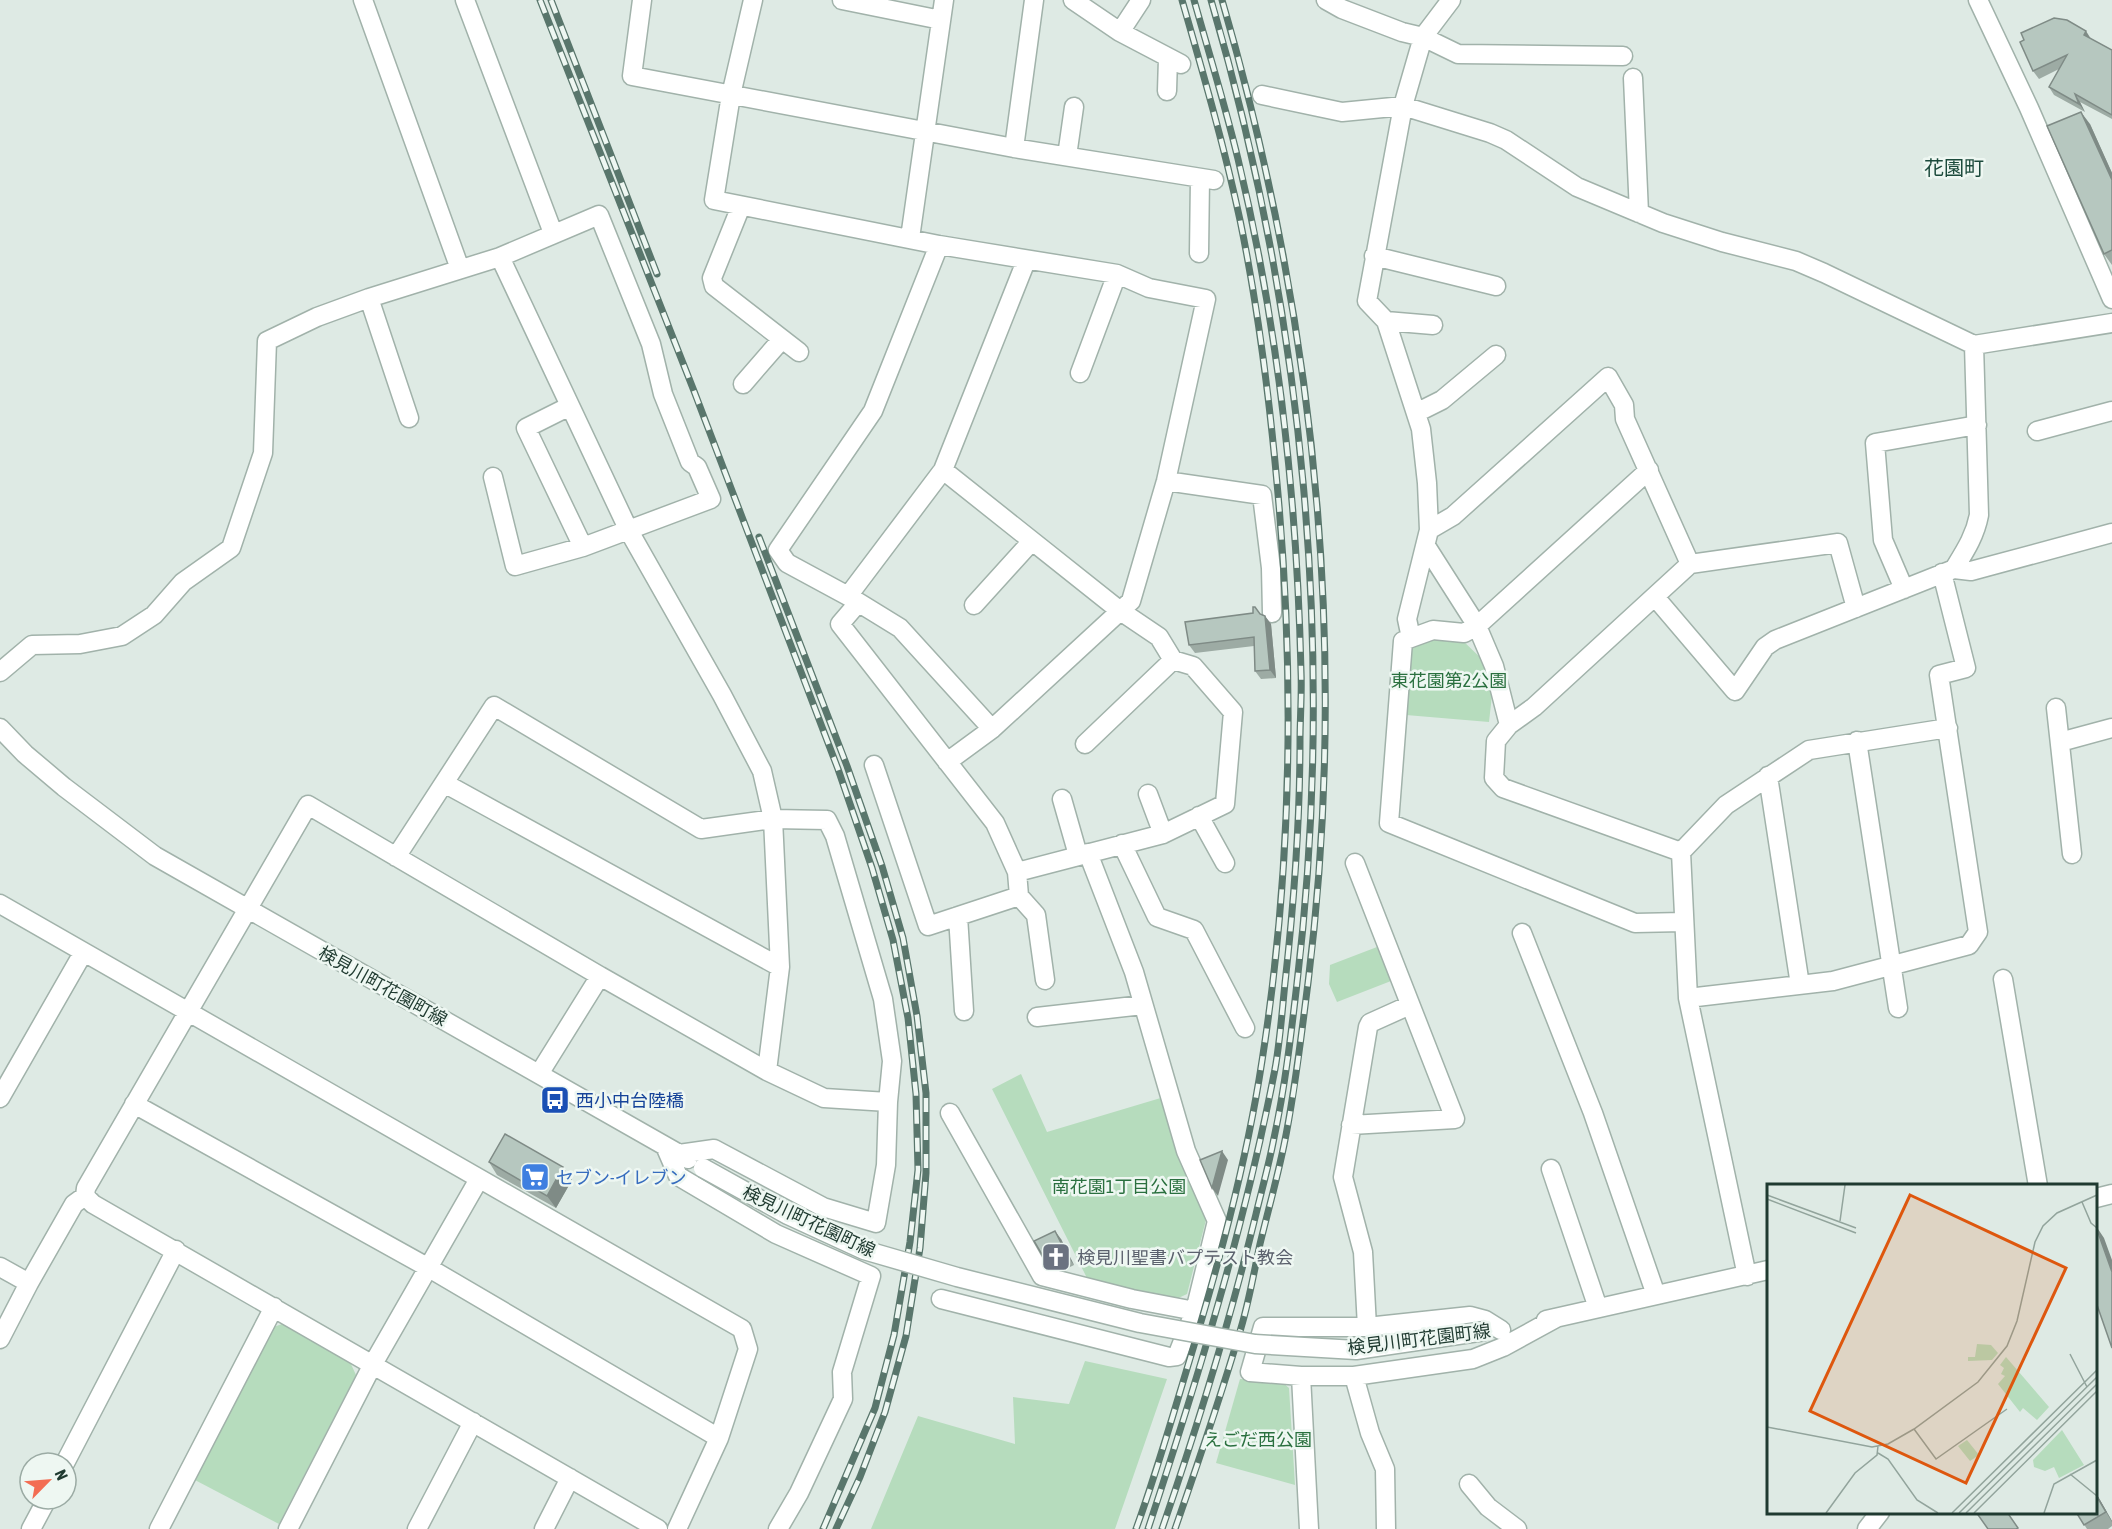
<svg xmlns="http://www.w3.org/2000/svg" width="2112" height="1529" font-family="'Asap Condensed','Noto Sans JP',sans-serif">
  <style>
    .green { fill: #b6dcbd }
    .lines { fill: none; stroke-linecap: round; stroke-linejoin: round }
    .minor-casing { stroke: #a1b2aa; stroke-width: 21 }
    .minor { stroke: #fff; stroke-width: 18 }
    .rail-casing { stroke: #59766c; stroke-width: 7 }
    .rail { stroke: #eef7f2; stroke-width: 4.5; stroke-dasharray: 14; stroke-linecap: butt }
    .minor-bridge-casing { stroke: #a1b2aa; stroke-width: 21; stroke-linecap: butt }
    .minor-bridge { stroke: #fff; stroke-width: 18 }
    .wall { fill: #9daba4 }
    .shaded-wall { fill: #7f8b86 }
    .building { fill: #b6c7bf; stroke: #7f8b86; stroke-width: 1.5 }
    .labels { text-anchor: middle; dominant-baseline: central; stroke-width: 5; stroke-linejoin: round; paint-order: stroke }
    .park-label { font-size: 18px; fill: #2a703f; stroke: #eef7f2 }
    .street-label { font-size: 18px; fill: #1f3a30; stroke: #eef7f2 }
    .transit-label { font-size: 18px; fill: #164399; stroke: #eef7f2; text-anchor: start }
    .shop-label { font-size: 18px; fill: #366cbe; stroke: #eef7f2; text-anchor: start }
    .worship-label { font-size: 18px; fill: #5b616d; stroke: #eef7f2; text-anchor: start }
    .neighbourhood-label { font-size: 20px; fill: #1c4b3c; stroke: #eef7f2 }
    .inset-road { fill: none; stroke: #92a49c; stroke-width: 1.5 }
    .view { fill: #de570e; fill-opacity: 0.15; stroke: #de570e; stroke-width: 3 }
    .inset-edge { fill: none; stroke: #1f3a30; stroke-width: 3 }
  </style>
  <rect width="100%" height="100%" fill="#deeae4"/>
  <path class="green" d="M1433,637L1460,638L1486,663L1493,686L1489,722L1406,715L1412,649Z
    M1377,947L1391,981L1337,1002L1329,984L1330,965Z
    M1021,1074L1047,1132L1164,1097L1207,1216L1187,1294L1172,1301L1088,1280L992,1089Z
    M282,1324L350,1362L356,1375L279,1524L193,1479L271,1328Z
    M1085,1361L1167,1379L1115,1529H871L918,1416L1015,1444L1013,1397L1069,1404Z
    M1240,1379L1282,1382L1289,1388L1295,1485L1216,1463Z"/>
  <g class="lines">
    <g class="minor-casing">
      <path id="minor" d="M363,0L460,269
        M465,0L553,233
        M642,0L632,76L1014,148L1214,180
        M753,0L731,95L714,200L939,245L1117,274L1149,288L1206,299L1166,481L1131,601L992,729L947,762
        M842,0L941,20
        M1073,0L1120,32L1181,64
        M1326,0L1342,9L1402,32L1423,37L1458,54L1623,56
        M1451,0L1423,37L1403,106L1367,301L1386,321L1421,429L1427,483L1429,530L1407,619L1411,638L1403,641L1389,823L1635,923L1683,922
        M1978,0L2029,108L2112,299
        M1120,32L1141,0
        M1633,78L1639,213
        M1167,91L1168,58
        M1262,95L1342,112L1403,106L1490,133L1506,140L1577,187L1663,223L1722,242L1796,261L1824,273L1974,345L2112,323
        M1014,148L1034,0
        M1067,156L1074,107
        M741,206L712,278L714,286L799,352
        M910,238L944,0
        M939,245L873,411L778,550L787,563L848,596L900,628L992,729
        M1199,253L1200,178
        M1374,256L1496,286
        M500,257L629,531L722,695L762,771L773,819L780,967L767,1071
        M369,298L409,418
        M1386,321L1433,325
        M1080,373L1117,274
        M743,384L782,339
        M570,406L526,428L583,547
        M1416,413L1442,400L1496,355
        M2037,431L2112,411
        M943,470L1119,610L1159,637L1173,660L1193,666L1233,712L1225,804L1163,834L1017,872
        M1166,481L1262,495L1271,568L1272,613
        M1429,530L1453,516L1608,377L1624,405L1625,419L1690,564
        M1426,546L1477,626L1494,666L1509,725L1496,741L1494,778L1503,788L1681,852
        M1954,569L1971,571L2112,533
        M1904,589L1883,540L1875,443L1977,425
        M848,596L943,470L1026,261
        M1655,597L1735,691L1765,647L1775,640L1954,569C1965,551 1975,536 1979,515L1974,345
        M858,603L840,624L995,823L1017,872L1019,896L1036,915L1045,980
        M974,605L1032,541
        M1411,638L1433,630L1464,633L1477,626L1649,470
        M0,672L32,645L80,644L122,636L154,615L183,582L231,548L263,453L267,341L317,317L369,298L500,257L599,215L651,344L663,394L690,462L697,467L711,499L583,547L515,566L493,477
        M2056,708L2072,854
        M1509,725L1534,707L1690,564L1838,543L1856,608
        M0,728L25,754L64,787L155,856L688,1159
        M1857,741L1898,1008
        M2060,742L2112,728
        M1085,744L1173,660
        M874,765L928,926L1019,896
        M1768,776L1800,985
        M444,783L780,967
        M1148,794L1163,834
        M1062,799L1078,855
        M1199,816L1225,863
        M1122,844L1157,917L1194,930L1245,1028
        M396,857L494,706L701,829L773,819L827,820L835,836L883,999L892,1061L888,1102L886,1165L876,1223L823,1207L714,1149L679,1154
        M0,904L742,1329L748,1349L719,1438L677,1529
        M958,916L964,1011
        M1522,933L1593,1113L1656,1295
        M600,976L308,805L86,1188L85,1196L93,1204L658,1529
        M2003,979L2038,1186
        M1688,998L1833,981L1969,945L1978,932L1939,675L1966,668L1942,573
        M1037,1017L1143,1005
        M539,1074L600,976L767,1071L824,1098L888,1102
        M0,1098L83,953
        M134,1104L429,1268L719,1438
        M950,1113L1042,1276L1132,1299L1195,1311L1217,1221L1186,1151L1134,972L1088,853
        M1351,1125L1455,1119L1355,863
        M665,1146L678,1176L776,1234L871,1276L842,1372L843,1399L799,1493L778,1529
        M1551,1169L1598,1308
        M2096,1198L2112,1194
        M0,1267L29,1283
        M1747,1276L1688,998L1681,852L1726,805L1809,750L1948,728
        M941,1299L1169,1357L1177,1356L1192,1318
        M1546,1320L1768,1270
        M1367,1327L1363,1252L1343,1177L1368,1027L1370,1023L1410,1005
        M1501,1330L1485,1320L1470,1316L1367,1327H1263L1250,1372L1301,1376H1354L1473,1359L1503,1347L1556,1318
        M0,1339L29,1283L74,1204L85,1196
        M1301,1376L1309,1529
        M1354,1376L1370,1433L1385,1469L1386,1529
        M65,1463L176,1250
        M1469,1484L1488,1507L1517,1529
        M31,1529L47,1499
        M159,1529L274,1307
        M288,1529L373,1364L479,1179
        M417,1529L473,1422
        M544,1529L570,1478
        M1867,1529L1880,1512"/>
    </g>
    <use href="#minor" class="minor"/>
    <g class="rail-casing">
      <path id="rail" d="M540,0L694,391L838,769L872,868L893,940L908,1018L916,1094L918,1170L910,1242L894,1335L875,1408L823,1529
        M551,0L657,274
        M759,537L847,766L882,866L903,938L917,1016L926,1093V1173L920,1248L906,1336L885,1412L860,1477L836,1529
        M1136,1529C1155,1477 1170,1425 1186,1372C1217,1270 1246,1166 1262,1061C1292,869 1295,676 1277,483C1269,395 1258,307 1240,220C1224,145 1203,73 1182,0
        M1148,1529C1198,1378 1245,1225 1275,1069C1280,1041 1282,1012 1285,983C1294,902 1300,823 1300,741C1300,718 1302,694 1301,671C1297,499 1278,325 1238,159C1225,105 1209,53 1194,0
        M1162,1529C1198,1425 1230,1321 1256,1214C1262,1189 1269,1164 1274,1138C1285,1087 1291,1035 1297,983C1336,654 1304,317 1211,0
        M1175,1529C1198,1463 1221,1396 1241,1328C1249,1301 1254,1272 1260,1244C1268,1211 1277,1179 1284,1145C1295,1092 1301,1037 1308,983C1349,651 1315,320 1222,0"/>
    </g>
    <use href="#rail" class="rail"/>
    <g class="minor-bridge-casing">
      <path id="minor-bridge" d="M703,1168L788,1215L864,1250L957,1277L1140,1323L1255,1344L1356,1350L1485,1331"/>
    </g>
    <use href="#minor-bridge" class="minor-bridge"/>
  </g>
  <path class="wall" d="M2091,39L2112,50V119L2080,102L2085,112L2054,95L2049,87L2059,69L2039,79L2033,71Z
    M2090,124L2112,173V265L2104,254Z
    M1260,614L1265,616L1271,624L1276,678L1261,679L1255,671L1254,646L1195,653L1189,645Z
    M489,1162L572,1180L556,1208L497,1175Z
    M1061,1239L1074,1265L1064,1270L1049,1266L1044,1258Z
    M2096,1493L2112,1521V1526L2108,1529H2087L2076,1512Z"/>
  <path class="shaded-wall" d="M2086,31L2091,39L2084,35Z
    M2075,94L2080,102L2085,112L2079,104Z
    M2081,112L2090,124L2112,173V180Z
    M1265,616L1271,624L1276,678L1270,670Z
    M1222,1151L1228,1160L1218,1196L1212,1188Z
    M563,1167L572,1180L556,1208L547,1196Z
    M2096,1226L2104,1238L2112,1260V1272Z
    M1055,1231L1061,1239L1074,1265L1068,1257Z
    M2096,1493L2112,1521V1522L2096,1495Z"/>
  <path class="building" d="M2054,18L2067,20L2086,31L2084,35L2112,50V115L2075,94L2079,104L2049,87L2067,55L2033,71L2020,42L2024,40L2021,33Z
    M2081,112L2112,180V250L2104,254L2047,126Z
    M1253,607H1255L1260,614L1265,616L1270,670L1255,671L1254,637L1189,645L1185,622L1253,613Z
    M505,1134L563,1167L547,1196L489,1162Z
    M1222,1151L1212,1188L1200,1160Z
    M2096,1227L2112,1272V1348L2096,1302Z
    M1055,1231L1068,1257L1058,1262L1044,1258L1034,1241Z
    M2096,1495L2106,1512L2084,1525L2076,1512H2096Z
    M1976,1512H2007L2018,1528L2016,1529H1988Z"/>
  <defs>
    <g id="bus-square" transform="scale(1.5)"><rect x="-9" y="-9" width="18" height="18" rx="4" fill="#1a4fb4" stroke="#eef7f2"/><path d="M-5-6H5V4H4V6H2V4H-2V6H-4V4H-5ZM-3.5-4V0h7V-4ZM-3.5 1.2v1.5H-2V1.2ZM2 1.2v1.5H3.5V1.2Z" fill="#fff"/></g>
    <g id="supermarket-square" transform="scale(1.5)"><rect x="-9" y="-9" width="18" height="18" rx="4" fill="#3f7fe0" stroke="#eef7f2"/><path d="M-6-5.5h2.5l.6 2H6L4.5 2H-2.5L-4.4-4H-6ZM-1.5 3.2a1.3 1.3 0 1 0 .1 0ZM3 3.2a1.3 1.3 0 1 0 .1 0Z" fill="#fff"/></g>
    <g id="church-square" transform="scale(1.5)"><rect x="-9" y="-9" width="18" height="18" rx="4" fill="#6b7280" stroke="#eef7f2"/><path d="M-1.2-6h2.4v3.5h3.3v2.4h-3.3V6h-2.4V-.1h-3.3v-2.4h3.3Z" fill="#fff"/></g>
  </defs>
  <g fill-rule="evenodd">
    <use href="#bus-square" x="555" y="1100"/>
    <use href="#supermarket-square" x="535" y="1177"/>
    <use href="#church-square" x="1056" y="1257"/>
  </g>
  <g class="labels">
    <g class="park-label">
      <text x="1449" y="680">東花園第2公園</text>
      <text x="1119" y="1186">南花園1丁目公園</text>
      <text x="1258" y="1439">えごだ西公園</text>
    </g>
    <g class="street-label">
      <text transform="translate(383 986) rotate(29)">検見川町花園町線</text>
      <text transform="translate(809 1221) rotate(25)">検見川町花園町線</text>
      <text transform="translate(1419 1339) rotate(-7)">検見川町花園町線</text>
    </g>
    <g class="transit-label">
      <text x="576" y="1100">西小中台陸橋</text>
    </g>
    <g class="shop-label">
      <text x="556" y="1177">セブン-イレブン</text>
    </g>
    <g class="worship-label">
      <text x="1077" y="1257">検見川聖書バプテスト教会</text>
    </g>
    <g class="neighbourhood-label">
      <text x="1954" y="167">花園町</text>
    </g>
  </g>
  <g transform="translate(1767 1184)">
    <rect width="330" height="330" fill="#deeae4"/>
    <path d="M210,160L224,161L231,169L225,176L201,177V173H208ZM239,173L282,223L270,236L256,224L253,228L231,200L238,192L234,190L237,184L233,181ZM295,246L317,281L292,294L287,283L278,287L267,283L266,276ZM200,256L212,271L203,277L191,262Z" fill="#b6dcbd"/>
    <path class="inset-road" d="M0,11L89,44M0,15L89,49M315,18L324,39L330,44M73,37L78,1M303,170L320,203M0,243L105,263L121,260L147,245L211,198L240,162L250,137L268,58L276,42L290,29L330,11M147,245L169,275L240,225M111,269L121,275L150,316L171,329M303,290L330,312M59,329L88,289L110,271L111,262M185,329L330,186M192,329L330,193M199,329L330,200M207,329L330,207M277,329L287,300L330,276"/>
    <path class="view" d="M143,11L299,84L199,299L43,227Z"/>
    <rect width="330" height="330" class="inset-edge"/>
  </g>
  <g transform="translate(48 1481) rotate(65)"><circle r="28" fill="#eef7f2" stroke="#9baba4" stroke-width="1.5"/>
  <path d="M0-4.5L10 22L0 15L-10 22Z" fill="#f36d53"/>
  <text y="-9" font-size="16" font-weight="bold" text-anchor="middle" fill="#1f3a30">N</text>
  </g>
</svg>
